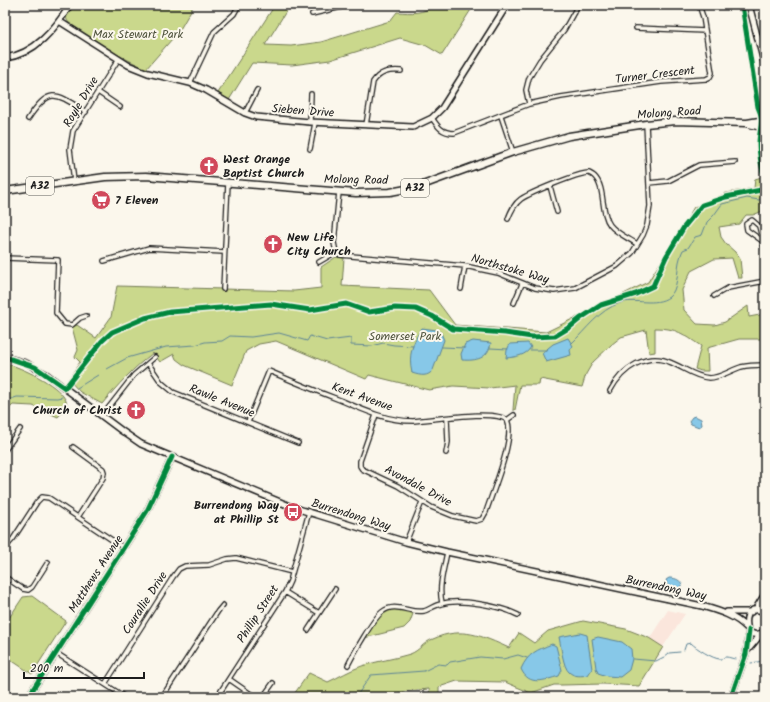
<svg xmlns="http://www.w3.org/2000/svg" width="770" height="702" font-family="Kalam,sans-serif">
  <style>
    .built { fill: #fbe6dc }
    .green { fill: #cad88c; stroke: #737a54 }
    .water { fill: #87c8e8; stroke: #5c8396 }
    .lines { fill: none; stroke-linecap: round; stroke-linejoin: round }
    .stream { stroke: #5c8396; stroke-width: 1 }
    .street-casing { stroke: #1c1c1c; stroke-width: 6 }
    .secondary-casing { stroke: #1c1c1c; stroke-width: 8 }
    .highway-casing { stroke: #1c1c1c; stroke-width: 9 }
    .street { stroke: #fbf7ec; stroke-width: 3.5 }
    .secondary { stroke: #fbf7ec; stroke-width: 5 }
    .highway { stroke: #fbf7ec; stroke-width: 6 }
    .cycleway-casing { stroke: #fbf7ec; stroke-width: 8 }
    .cycleway { stroke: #00873e; stroke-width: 5 }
    .labels { text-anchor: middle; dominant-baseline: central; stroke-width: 4; stroke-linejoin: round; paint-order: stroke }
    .shield { fill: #fbf7ec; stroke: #5f5e5a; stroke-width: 1 }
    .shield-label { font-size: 11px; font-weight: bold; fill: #1c1c1c }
    .park-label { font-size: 12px; fill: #50543e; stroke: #fbf7ec }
    .street-label { font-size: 12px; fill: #1c1c1c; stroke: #fbf7ec }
    .poi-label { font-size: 12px; font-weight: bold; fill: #1c1c1c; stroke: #fbf7ec; text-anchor: start }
  </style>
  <rect width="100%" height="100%" fill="#fbf7ec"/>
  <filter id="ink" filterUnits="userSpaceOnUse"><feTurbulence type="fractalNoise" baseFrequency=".025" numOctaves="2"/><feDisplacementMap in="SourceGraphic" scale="8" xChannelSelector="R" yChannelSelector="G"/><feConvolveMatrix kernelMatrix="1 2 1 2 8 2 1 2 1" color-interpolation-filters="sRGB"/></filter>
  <g filter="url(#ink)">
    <path class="built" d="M668,610L685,614L663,647L649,639Z"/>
    <path class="green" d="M73,5H194L179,31L146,69L120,56L69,23C63,17 69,11 73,5Z
      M275,5H290L265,45L291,46L321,42L390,21L397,12C411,13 424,14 435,5H474L442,55L425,45L400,38L330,60L292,65L252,63L229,100L218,93Z
      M765,176V210L753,215H746L739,224L719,227L721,237L726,244L735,252L740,259L742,278H738L732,258L714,259L691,271L682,290L684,310L697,324L715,325L725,322L748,306L749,317L765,314V339H739L707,348L708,371H701L695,369L701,346C683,334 677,328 655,328V352L649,353L646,330L621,337L611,345L593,362L586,374L582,387L540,379L539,385H520L515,410H513L515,385L490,388L453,386L429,390L369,375L366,379L276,341L259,344L246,351L232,385L184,365L176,359L174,354L160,362L153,353C133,368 118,385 102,404L80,392L68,379L80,362L75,357L78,350L72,327L77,325L96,338L111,317L117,286L294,291L321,288V267L336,257L344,258L342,286L429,290L455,325L546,332L648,282L694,207L726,193L754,188L755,179Z
      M5,363C22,368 56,383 65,399C67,402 67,405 67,408L64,410L58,417L33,406L13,405L5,412Z
      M32,596L66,621L32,674L5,656V624L23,597Z
      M390,607L414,611L410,622L404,628L364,638L376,619Z
      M583,621L626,629L649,638L663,647L639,686L603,684L562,685H554L531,693L505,682L457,681L439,687V697H430L429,689L408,691L382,697H292L309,673L328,682C339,677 350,670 362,666C377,661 394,659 410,654C419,651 424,642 433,639C462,626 482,636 509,648L519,633L534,643L548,631Z"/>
    <path class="water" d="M422,328L437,330L441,333L444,340L433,370C428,377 421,376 412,373C408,356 412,343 422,328Z
      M568,338L573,346L570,350L571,355L546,362L542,353L553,344Z
      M473,341L491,343C488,359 476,361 462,360L461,354L465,344Z
      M528,343L531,347C526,356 515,357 506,358L507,350L510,344Z
      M695,416L701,419L702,425L699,427L691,424L689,421L692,417Z
      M669,578C674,578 679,579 682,584L679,589L667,585L666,580Z
      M580,633L587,635L592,669L588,675C582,676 574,677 569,672C563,667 561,646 559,637Z
      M598,637L622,642L631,649L632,659L629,670L620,677L607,676L598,673L596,668L592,639Z
      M552,644L556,646L562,670L559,676C545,680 529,687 521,669C528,653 537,650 552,644Z"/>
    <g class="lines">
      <path class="stream" d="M571,344C586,330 599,310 620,303C635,298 655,307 669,297C678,290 677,272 679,262C680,258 681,254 683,250L688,248L695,237L702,235L707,222L714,215L722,204L747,198L759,200L765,195
        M442,347L465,348
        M490,348L508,349
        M530,350H546
        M107,369L127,358L166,347L195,345L205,342L222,341L230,336L251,337L279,333L307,341L310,336L327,341L351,338V345L372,346L383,343L394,345L413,346
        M77,388L98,375
        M5,401L17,397L57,398L62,397
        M684,650L686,644L691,643C696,648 713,659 720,659C724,659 722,657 726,657C729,657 733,659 736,659
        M633,659L656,661L664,657L669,653L680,652
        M751,663L763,661L765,664
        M356,697L371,675L424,671L438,664L447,665L450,662L480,657L503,659L518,655L527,658"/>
      <g class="street-casing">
        <path id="street" d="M312,14L350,5
          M636,28L705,31
          M190,83L214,32L234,14L239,5
          M98,92L120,107
          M529,104L526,90L529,78L540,60L564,30L578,5
          M245,113L257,90
          M501,116L513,152
          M432,118C438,127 442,133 454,133L529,104L561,97L661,82L706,79L710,77L712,73L703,17L699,5
          M28,119C50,86 56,93 86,112
          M310,122L311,94
          M366,125L373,82C380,72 388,70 401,71
          M310,149L315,123
          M74,181L70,149L73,131L118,60
          M649,183L668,181L699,165L735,162
          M550,186L557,212
          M339,192L334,243L336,252L340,255L465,266L498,273L535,288L554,291L575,288L617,266L632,253L643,235L647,225L650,206L646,124
          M508,219C511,211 514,204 521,199C530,193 580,172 589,173C591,174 593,175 594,176C606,187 600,212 610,225C616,233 628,238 637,244
          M761,240L747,230L746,224L752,220L759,226L765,251
          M5,258L58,260L56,313L65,324L72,325L80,318L86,316
          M104,261L149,248L224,252
          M319,262L336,252
          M223,289L228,183
          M461,289L465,266
          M714,296L728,288L765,281
          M514,303L522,284
          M5,311V312
          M148,363L161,382L173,392L298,443
          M610,391C622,368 647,351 672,363C684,368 695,377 709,378C720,378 731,370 741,367C749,365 757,365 765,365
          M376,415L360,461V466L362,469L398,486L431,507L453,516L476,521L482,519L486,512C492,493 516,437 507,420L514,415
          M102,416L134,375L155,357
          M248,422L269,371C292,381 316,391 340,400C363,410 387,421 413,421C432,420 494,409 507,420
          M73,447L103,469L104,472L103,478L78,517
          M5,450L20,429
          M446,453L448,442L447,418
          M406,542L422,502
          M5,548L13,539L37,502L42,497L49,498L124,548
          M5,577L23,589L28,590L32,587L48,562
          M285,592L319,613
          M442,603C438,586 444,569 447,552
          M308,630L335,589
          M56,653L125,697
          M348,665C354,653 373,619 382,612C396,601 409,614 424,611C430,609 435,605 441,604C459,598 501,606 518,615
          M229,679L255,697
          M105,684L173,577L179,569L185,566L209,565L227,559L236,558L292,572
          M162,697L218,611L223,605
          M217,697L285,592L290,581L309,512
          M263,697L273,683"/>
      </g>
      <g class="secondary-casing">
        <path id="secondary" d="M749,5L765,66
          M59,21L128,65L148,73L190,83L206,90L245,113L256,117L310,122L413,127L432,118L442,108L507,5
          M5,58C35,54 55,29 70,5
          M5,357L26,363L46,374L122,431L141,444L292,507L406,542L447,552L702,606C719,611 734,615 747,628
          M755,610L765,594
          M727,612H751
          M765,613C740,596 741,648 765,631
          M747,651L762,633
          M28,697L147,511L172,457
          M731,697L746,654L749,630"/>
      </g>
      <g class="highway-casing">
        <path id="highway" d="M749,124L765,128
          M5,191L105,177L146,176L356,193L390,192L417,187L513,152L569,136L646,124L675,121L747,123L765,120"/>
      </g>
      <use href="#street" class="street"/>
      <use href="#secondary" class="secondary"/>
      <use href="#highway" class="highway"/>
      <g class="cycleway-casing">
        <path id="cycleway" d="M742,5L758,107C765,121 759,130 759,144C759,156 762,168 765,179
          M5,357L35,367L65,388L102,341L112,332L145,318L170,312L271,304L310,310L346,304L369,312L395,308L416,309L432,316L453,329L505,333L532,337L555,336L570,327L581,318L601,305L636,294L653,286L666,257L684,227L702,205L726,197L761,190L765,185
          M28,697L147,511L172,457
          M731,697L746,654L749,630"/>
      </g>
      <use href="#cycleway" class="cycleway"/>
    </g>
  </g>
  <defs>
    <g id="church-disc" transform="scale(1)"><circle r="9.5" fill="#d1495b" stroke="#fbf7ec"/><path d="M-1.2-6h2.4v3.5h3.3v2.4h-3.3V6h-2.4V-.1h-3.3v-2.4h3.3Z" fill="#fff"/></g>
    <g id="supermarket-disc" transform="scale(1)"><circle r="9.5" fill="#d1495b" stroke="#fbf7ec"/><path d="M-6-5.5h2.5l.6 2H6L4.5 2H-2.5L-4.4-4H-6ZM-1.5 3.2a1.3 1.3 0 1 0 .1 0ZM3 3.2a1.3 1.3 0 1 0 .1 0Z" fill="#fff"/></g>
    <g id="bus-disc" transform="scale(1)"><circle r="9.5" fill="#d1495b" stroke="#fbf7ec"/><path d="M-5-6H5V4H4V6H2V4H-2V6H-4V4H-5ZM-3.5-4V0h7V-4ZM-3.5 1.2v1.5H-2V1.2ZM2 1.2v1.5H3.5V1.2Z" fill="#fff"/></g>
  </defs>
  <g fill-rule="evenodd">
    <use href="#church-disc" x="209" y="166"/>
    <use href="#supermarket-disc" x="101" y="200"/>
    <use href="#church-disc" x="273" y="244"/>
    <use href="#church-disc" x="136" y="410"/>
    <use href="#bus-disc" x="293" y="512"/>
  </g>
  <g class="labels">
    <g class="shield">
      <rect x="26" y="177" width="28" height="18" rx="3"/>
      <rect x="401" y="179" width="28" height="18" rx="3"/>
    </g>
    <g class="shield-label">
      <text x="40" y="186">A32</text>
      <text x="415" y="188">A32</text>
    </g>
    <g class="park-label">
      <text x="138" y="34">Max Stewart Park</text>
      <text x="405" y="336">Somerset Park</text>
    </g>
    <g class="street-label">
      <text transform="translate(655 75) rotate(-7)">Turner Crescent</text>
      <text transform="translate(81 102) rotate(-59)">Royle Drive</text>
      <text transform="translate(303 111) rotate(4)">Sieben Drive</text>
      <text transform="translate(669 113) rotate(-4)">Molong Road</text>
      <text transform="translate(356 180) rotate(1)">Molong Road</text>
      <text transform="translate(510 269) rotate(16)">Northstoke Way</text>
      <text transform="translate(362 397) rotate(20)">Kent Avenue</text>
      <text transform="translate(222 401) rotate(22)">Rawle Avenue</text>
      <text transform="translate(418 486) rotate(28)">Avondale Drive</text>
      <text transform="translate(351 515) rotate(17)">Burrendong Way</text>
      <text transform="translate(96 574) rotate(-57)">Matthews Avenue</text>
      <text transform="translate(666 588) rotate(12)">Burrendong Way</text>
      <text transform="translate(145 603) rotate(-57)">Courallie Drive</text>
      <text transform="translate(258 614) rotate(-57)">Phillip Street</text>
    </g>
    <g class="poi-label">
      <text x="223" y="159">West Orange<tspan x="223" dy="14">Baptist Church</tspan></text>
      <text x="115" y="200">7 Eleven</text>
      <text x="287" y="237">New Life<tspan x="287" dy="14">City Church</tspan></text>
      <text x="122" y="410" text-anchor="end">Church of Christ</text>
      <text x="279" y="505" text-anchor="end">Burrendong Way<tspan x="279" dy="14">at Phillip St</tspan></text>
    </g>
  </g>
  <rect width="770" height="702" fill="none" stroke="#fbf7ec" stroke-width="20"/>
  <rect x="10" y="10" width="750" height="682" fill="none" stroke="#1c1c1c" stroke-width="1.5" filter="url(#ink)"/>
  <path d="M24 672v6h120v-6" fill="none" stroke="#1c1c1c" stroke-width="2"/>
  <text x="30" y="672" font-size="12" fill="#1c1c1c" stroke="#fbf7ec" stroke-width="3" paint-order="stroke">200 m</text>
</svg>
